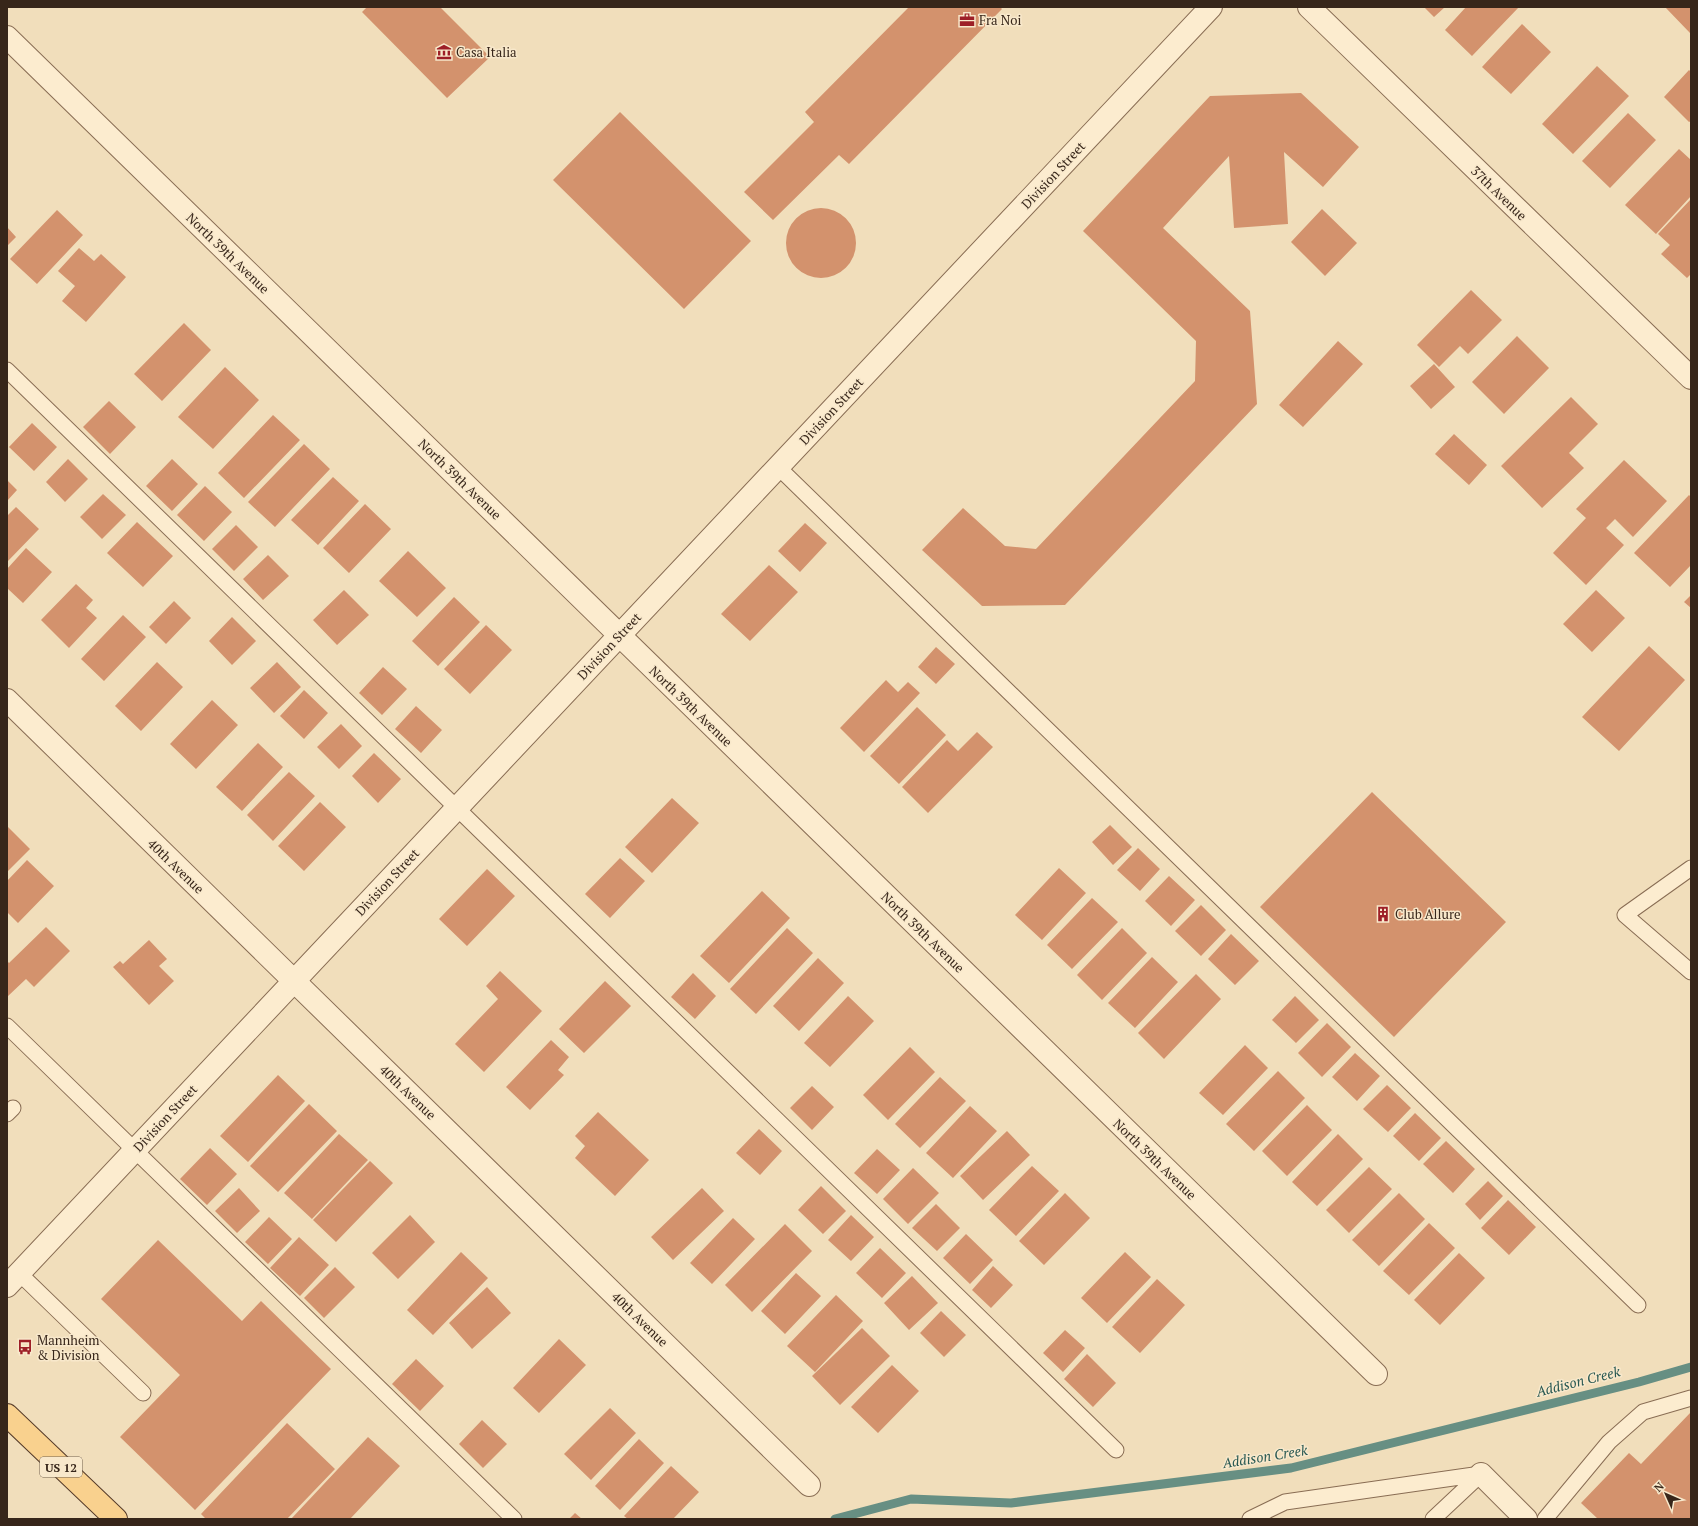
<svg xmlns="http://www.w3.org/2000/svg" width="1698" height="1526" font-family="'PT Serif',serif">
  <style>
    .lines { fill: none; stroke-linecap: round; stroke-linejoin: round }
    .stream { stroke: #678f83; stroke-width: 9 }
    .building { fill: #d3926d }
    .lane-casing { stroke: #896d54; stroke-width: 17 }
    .street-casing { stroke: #896d54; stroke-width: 24 }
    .primary-casing { stroke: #563b29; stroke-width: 24 }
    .lane { stroke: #fceccf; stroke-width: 15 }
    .street { stroke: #fceccf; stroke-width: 22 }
    .primary { stroke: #f9d18e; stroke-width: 22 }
    .labels { text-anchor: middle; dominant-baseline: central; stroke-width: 3; stroke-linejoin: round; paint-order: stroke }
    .shield { fill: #f8e8cb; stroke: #71604f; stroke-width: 1 }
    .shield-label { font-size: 12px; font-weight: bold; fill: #37261a }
    .poi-label { font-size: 13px; fill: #37261a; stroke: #f8e8cb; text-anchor: start }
    .street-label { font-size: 13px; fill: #37261a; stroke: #f8e8cb }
    .water-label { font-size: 14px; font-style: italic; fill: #285852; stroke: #f8e8cb }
  </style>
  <rect width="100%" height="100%" fill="#f1debb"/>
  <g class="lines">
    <path class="stream" d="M835,1519L911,1499L1011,1503L1291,1468L1639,1382L1691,1367"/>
  </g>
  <path class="building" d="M367,7H440L490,57L447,98L362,12Z
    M909,7H1000L1002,9L849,164L839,155L773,220L744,192L814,122L805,112Z
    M1424,7H1445L1434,17Z
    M1466,7H1519L1472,56L1445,30Z
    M1665,7H1691V32L1690,33Z
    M1522,24L1551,52L1511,94L1482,67Z
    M1597,66L1629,96L1573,154L1542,124Z
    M1689,70L1691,72V121L1689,122L1664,97Z
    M1301,93L1359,147L1323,187L1284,152L1288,224L1234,228L1229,156L1163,228L1250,311L1257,404L1065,605L982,606L922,550L963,508L1005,546L1036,549L1195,381L1196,341L1083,231L1210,96Z
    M620,112L751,241L684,309L553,180Z
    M1628,113L1656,140L1610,188L1582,161Z
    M1679,149L1691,160V196L1656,234L1625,205Z
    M1691,199V274L1687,278L1661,254L1670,245L1658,234Z
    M786 243a35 35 0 1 1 70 0a35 35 0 1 1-70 0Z
    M1322,209L1357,243L1325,276L1291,242Z
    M57,210L83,235L37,284L10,259Z
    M7,227L16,237L7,246Z
    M79,248L94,261L101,254L126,277L86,322L62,301L75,286L58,271Z
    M1471,290L1502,320L1468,354L1460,346L1439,367L1417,345Z
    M184,323L211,350L162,401L134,374Z
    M1517,336L1549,368L1504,414L1472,382Z
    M1338,341L1363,364L1303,427L1279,405Z
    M1434,364L1455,387L1431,409L1410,386Z
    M225,367L259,400L213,449L178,417Z
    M1571,397L1598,424L1569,453L1584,468L1542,508L1501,466Z
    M109,401L136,427L110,454L83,427Z
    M273,415L300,440L244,498L218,473Z
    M32,423L57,447L34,471L9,447Z
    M1454,434L1487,465L1469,485L1435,454Z
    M304,444L330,469L275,527L248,502Z
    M68,459L88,479L65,502L46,482Z
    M172,459L198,484L172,511L146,486Z
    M1624,460L1667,501L1633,537L1615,519L1606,528L1624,545L1586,585L1553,553L1586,518L1576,509Z
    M333,477L359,501L318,545L291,520Z
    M7,480L17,490L7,501Z
    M205,486L232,512L204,541L177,515Z
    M103,494L126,515L102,539L80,517Z
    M1689,495L1691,497V565L1670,587L1634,553Z
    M365,504L391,529L349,573L323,548Z
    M16,507L39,529L7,562V516Z
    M137,522L173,556L143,587L107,553Z
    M805,523L827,543L800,572L778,551Z
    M236,525L258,547L234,571L212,549Z
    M26,548L52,572L23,603L7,588V569Z
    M408,551L446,588L417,617L379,581Z
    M268,555L289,576L263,600L243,579Z
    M769,565L798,592L750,641L721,614Z
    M76,584L93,600L86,608L97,618L69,648L41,620Z
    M344,590L369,615L337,645L313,620Z
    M1596,590L1625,618L1592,652L1563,624Z
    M1691,595V608L1684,602Z
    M454,597L480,622L438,666L412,641Z
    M174,601L191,618L166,644L149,627Z
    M123,615L146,637L104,681L81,659Z
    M232,617L256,641L232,665L209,641Z
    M486,625L512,650L470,694L444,669Z
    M1649,646L1685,680L1619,751L1582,717Z
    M936,647L955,664L936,684L918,667Z
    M157,662L183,687L141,731L115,706Z
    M277,662L301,687L274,713L250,688Z
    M383,667L407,689L382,715L359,693Z
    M886,680L898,692L908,682L920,693L864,752L840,728Z
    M304,690L328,713L304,739L280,716Z
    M212,700L238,725L196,769L170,744Z
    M416,706L442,730L421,753L395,729Z
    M917,707L946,735L899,784L870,756Z
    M341,724L362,746L339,769L317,747Z
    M977,732L993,747L928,813L902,787L947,740L958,751Z
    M258,743L283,767L242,811L216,787Z
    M374,753L401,779L378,803L352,776Z
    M289,772L315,796L273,841L247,815Z
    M1372,792L1506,922L1394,1037L1260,907Z
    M672,798L699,823L652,873L625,847Z
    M320,802L346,827L304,871L278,846Z
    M1110,825L1132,847L1113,865L1092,842Z
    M7,826L30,849L7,872Z
    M1138,848L1160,869L1140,891L1117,870Z
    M620,858L645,881L610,918L585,894Z
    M27,860L54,886L18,923L7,912V881Z
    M1059,868L1086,893L1042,940L1015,915Z
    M487,869L515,896L467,946L439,919Z
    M1169,876L1195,900L1171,926L1145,901Z
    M762,891L790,918L729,983L700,956Z
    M1092,898L1118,922L1072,969L1047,945Z
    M1201,905L1226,930L1201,956L1175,931Z
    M46,927L70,951L34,987L26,979L7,997V961L9,963Z
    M787,928L813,953L756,1014L730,989Z
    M1122,928L1147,953L1102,1000L1077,975Z
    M1231,934L1259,961L1235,985L1208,959Z
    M149,940L167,959L159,966L174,981L149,1005L113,967L120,961L123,964Z
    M1152,957L1178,982L1135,1028L1108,1003Z
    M818,958L844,983L799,1031L773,1006Z
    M500,971L542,1011L484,1072L455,1044L498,999L486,986Z
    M693,973L716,996L695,1019L671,997Z
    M1196,974L1221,999L1164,1059L1138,1033Z
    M605,981L631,1006L584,1053L559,1029Z
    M848,996L874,1021L830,1067L804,1043Z
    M1295,996L1319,1020L1296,1043L1272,1020Z
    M1327,1023L1351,1047L1322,1077L1298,1053Z
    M551,1040L569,1057L558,1070L564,1075L530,1110L506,1087Z
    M1245,1045L1268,1068L1223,1115L1199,1093Z
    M910,1047L935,1072L888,1120L863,1095Z
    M1355,1053L1380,1076L1357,1101L1332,1077Z
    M1278,1071L1305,1098L1254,1151L1226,1124Z
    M278,1075L305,1101L248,1162L220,1136Z
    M940,1077L966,1101L920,1148L895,1124Z
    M1387,1085L1411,1108L1388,1132L1363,1109Z
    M812,1086L834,1107L812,1130L790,1108Z
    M309,1104L337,1131L278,1192L250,1166Z
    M1307,1105L1332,1130L1287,1176L1262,1151Z
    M970,1106L997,1131L953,1178L926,1153Z
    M598,1112L649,1160L615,1196L575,1158L585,1146L575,1136Z
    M1415,1113L1441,1138L1419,1161L1393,1136Z
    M759,1129L782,1151L760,1175L736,1153Z
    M1007,1131L1030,1155L983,1200L960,1176Z
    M339,1134L368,1160L312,1219L284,1193Z
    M1338,1134L1363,1159L1317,1206L1292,1182Z
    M1446,1141L1475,1169L1453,1193L1423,1164Z
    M210,1148L237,1174L207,1205L180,1179Z
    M877,1149L900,1170L877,1194L854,1173Z
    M370,1161L393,1183L336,1242L313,1220Z
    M1032,1166L1059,1191L1016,1236L989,1210Z
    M1369,1167L1392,1189L1349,1233L1326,1210Z
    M913,1168L939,1193L908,1224L883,1199Z
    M1488,1181L1503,1196L1480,1220L1465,1204Z
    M821,1186L846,1211L823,1234L798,1210Z
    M239,1188L260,1211L237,1233L215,1211Z
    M702,1188L724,1211L673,1260L651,1237Z
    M1065,1193L1090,1218L1044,1265L1019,1241Z
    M1399,1193L1425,1219L1379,1266L1352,1240Z
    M1508,1200L1536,1227L1509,1255L1481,1228Z
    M936,1204L960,1228L937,1251L912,1228Z
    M410,1215L435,1242L398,1279L372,1253Z
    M851,1215L874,1237L851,1261L828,1240Z
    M269,1217L292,1239L268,1264L245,1242Z
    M733,1218L755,1239L712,1284L690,1263Z
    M1429,1223L1455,1248L1409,1295L1383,1271Z
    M785,1224L812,1251L752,1312L725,1285Z
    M966,1234L993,1260L970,1284L943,1258Z
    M299,1237L329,1265L300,1296L270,1268Z
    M158,1240L242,1321L261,1301L331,1369L195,1510L120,1437L180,1375L101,1299Z
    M880,1248L906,1273L882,1298L856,1273Z
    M461,1252L488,1278L433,1335L407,1310Z
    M1125,1252L1151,1277L1107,1323L1081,1298Z
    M1459,1253L1485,1278L1440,1325L1414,1300Z
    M993,1266L1013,1285L991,1308L972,1290Z
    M335,1267L355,1287L324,1318L304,1298Z
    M796,1273L821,1296L785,1334L761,1311Z
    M912,1276L938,1303L909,1330L884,1303Z
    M1157,1279L1185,1305L1140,1353L1112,1327Z
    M487,1287L511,1313L472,1349L449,1323Z
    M836,1295L863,1321L815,1372L787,1346Z
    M941,1311L966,1335L944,1357L920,1333Z
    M862,1328L890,1356L840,1405L812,1376Z
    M1065,1330L1085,1348L1063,1372L1043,1353Z
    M559,1339L586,1365L539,1413L513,1388Z
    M1087,1354L1116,1383L1093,1407L1064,1379Z
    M416,1359L444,1386L420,1411L392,1384Z
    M892,1365L919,1391L878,1433L851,1407Z
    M610,1408L636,1433L591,1480L564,1454Z
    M1691,1412V1519H1598L1581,1503L1629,1453L1641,1464Z
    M482,1420L507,1444L483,1468L459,1444Z
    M287,1423L335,1469L287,1519H206L201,1514Z
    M368,1437L400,1466L350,1519H291Z
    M639,1439L664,1463L620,1510L595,1486Z
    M671,1466L699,1492L673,1519H628L624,1516Z
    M575,1513L582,1519H569Z"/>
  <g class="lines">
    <g class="lane-casing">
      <path id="lane" d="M7,370L1116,1450
        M778,467L1638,1305
        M1691,868L1625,915L1691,972
        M7,1026L514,1519
        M7,1114L13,1108
        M19,1273L143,1393
        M1250,1519L1285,1502L1481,1474
        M1433,1519L1481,1474
        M1545,1519L1609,1442L1643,1412L1691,1398"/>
    </g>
    <g class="street-casing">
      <path id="street" d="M1309,7L1691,378
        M7,37L1376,1374
        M7,700L809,1485
        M7,1286L1211,7
        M1481,1474L1526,1519"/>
    </g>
    <g class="primary-casing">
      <path id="primary" d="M7,1415L116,1519"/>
    </g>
    <use href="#lane" class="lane"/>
    <use href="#street" class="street"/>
    <use href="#primary" class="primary"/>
  </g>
  <defs>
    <g id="office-bare" transform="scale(1.2)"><path d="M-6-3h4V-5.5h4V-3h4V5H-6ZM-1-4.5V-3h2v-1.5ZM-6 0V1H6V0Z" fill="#9d1f27" stroke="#f8e8cb" stroke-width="2.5" paint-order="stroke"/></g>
    <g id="museum-bare" transform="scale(1.2)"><path d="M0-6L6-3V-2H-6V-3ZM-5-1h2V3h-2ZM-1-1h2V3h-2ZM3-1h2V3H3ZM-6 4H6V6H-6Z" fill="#9d1f27" stroke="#f8e8cb" stroke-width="2.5" paint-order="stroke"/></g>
    <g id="building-bare" transform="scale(1.2)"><path d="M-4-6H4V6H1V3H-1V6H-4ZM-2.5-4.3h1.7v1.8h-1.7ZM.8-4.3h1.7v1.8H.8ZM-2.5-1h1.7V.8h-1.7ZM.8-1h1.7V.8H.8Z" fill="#9d1f27" stroke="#f8e8cb" stroke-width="2.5" paint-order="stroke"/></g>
    <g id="bus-bare" transform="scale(1.2)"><path d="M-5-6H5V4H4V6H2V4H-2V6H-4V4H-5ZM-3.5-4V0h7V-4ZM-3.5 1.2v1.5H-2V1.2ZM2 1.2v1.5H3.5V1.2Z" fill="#9d1f27" stroke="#f8e8cb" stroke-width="2.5" paint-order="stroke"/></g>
  </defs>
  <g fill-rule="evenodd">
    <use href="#office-bare" x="967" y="20"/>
    <use href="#museum-bare" x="444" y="52"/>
    <use href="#building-bare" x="1383" y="914"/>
    <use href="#bus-bare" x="25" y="1347"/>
  </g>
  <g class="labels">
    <rect class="shield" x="40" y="1457" width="42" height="20" rx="3"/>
    <g class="shield-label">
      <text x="61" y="1467">US 12</text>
    </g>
    <g class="poi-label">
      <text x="979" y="20">Fra Noi</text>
      <text x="456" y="52">Casa Italia</text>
      <text x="1395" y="914">Club Allure</text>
      <text x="37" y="1340">Mannheim<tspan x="37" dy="15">&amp; Division</tspan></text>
    </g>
    <g class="street-label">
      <text transform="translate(1053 175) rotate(-47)">Division Street</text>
      <text transform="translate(1499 193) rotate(44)">37th Avenue</text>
      <text transform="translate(228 253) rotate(44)">North 39th Avenue</text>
      <text transform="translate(831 411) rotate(-47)">Division Street</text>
      <text transform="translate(460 479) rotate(44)">North 39th Avenue</text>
      <text transform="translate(609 646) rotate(-47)">Division Street</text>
      <text transform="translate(691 706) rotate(44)">North 39th Avenue</text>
      <text transform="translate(176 866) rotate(44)">40th Avenue</text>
      <text transform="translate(387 882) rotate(-47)">Division Street</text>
      <text transform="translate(923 932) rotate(44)">North 39th Avenue</text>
      <text transform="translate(408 1092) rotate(44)">40th Avenue</text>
      <text transform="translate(165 1118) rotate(-47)">Division Street</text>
      <text transform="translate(1155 1159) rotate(44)">North 39th Avenue</text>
      <text transform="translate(640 1319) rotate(44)">40th Avenue</text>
    </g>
    <g class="water-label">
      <text transform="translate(1578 1381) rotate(-14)">Addison Creek</text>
      <text transform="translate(1265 1456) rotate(-9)">Addison Creek</text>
    </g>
  </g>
  <rect width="1698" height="1526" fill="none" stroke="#37261a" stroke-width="16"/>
  <g transform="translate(1666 1494) rotate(315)" stroke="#f8e8cb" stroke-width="3" paint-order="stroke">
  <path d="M0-3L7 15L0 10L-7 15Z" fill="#37261a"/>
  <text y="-6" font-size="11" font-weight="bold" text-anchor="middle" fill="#37261a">N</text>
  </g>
</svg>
